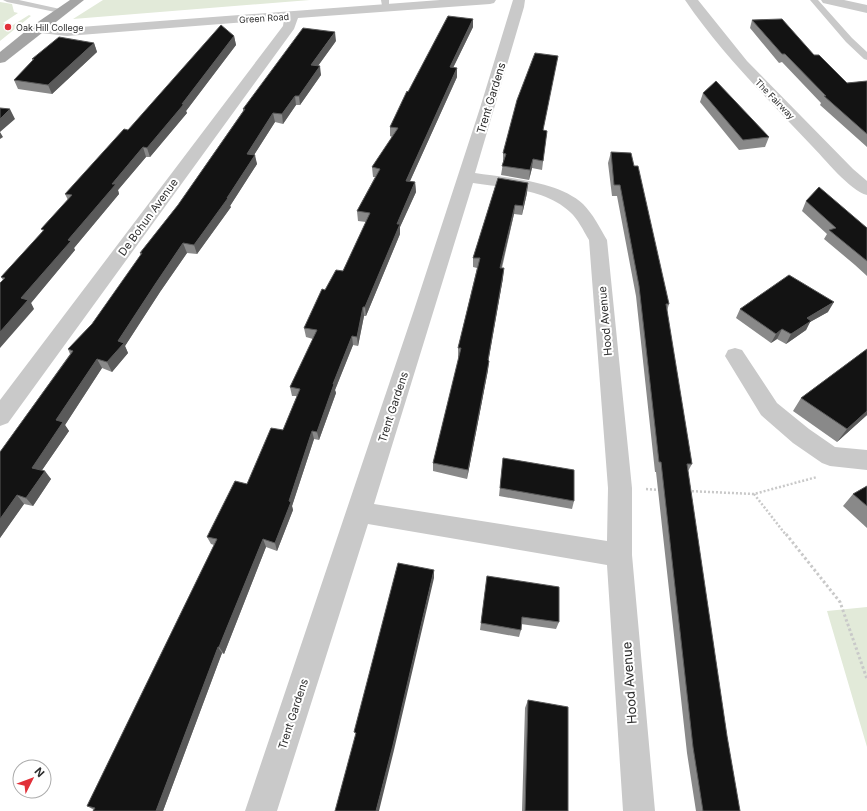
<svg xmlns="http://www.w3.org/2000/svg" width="867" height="811" font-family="Inter,sans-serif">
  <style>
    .green { fill: #e2ead9 }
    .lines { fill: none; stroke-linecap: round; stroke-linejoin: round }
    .path-far1 { stroke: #c9c9c9; stroke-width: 2.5; stroke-dasharray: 2 2; stroke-linecap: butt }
    .path { stroke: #c9c9c9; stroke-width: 3; stroke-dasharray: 2.5 2.5; stroke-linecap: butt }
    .service { fill: #c9c9c9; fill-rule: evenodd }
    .minor { fill: #c9c9c9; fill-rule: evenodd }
    .primary { fill: #a4a4a4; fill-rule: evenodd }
    .wall { fill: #898989 }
    .shaded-wall { fill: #5a5a5a }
    .building { fill: #131313; stroke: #5a5a5a }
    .poi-dot { fill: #e13039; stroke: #fff; stroke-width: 1.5 }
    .labels { text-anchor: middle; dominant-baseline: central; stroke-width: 4; stroke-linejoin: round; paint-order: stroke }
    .far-street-label { font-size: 9px; fill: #2c2c2c; stroke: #fff }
    .far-poi-label { font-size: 9px; fill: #2c2c2c; stroke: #fff; text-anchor: start }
    .street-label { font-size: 11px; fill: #2c2c2c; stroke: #fff }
    .near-street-label { font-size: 13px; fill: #2c2c2c; stroke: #fff }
  </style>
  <rect width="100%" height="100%" fill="#fff"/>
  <path class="green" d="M103,0H310L73,19Z
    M0,2L12,4L14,12L18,13L3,23L13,25L29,15L31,16L0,41Z
    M867,607V747L827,611Z"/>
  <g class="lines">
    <path class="path-far1" d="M646,489L661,490
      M688,491L754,494L817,477
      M754,494L786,535"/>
    <path class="path" d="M786,534L840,602L867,679"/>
    <path class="service" d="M3,0H19L60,9L64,11L60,13L7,2Z
      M381,0H389V11H383Z
      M810,0H818L852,38L867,52V60L864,59L846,42Z"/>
    <path class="minor" d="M440,0H496L494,3L490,4L298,18L294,29L8,423L0,426V400L283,26L284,19L67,36L32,32L30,29L32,26L37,25L67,28Z
      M513,0H525L524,7L475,173C508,178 558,181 583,204C593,214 600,228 607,240L632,488V555L655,811H623L607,565L368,524L277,811H245L414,310L480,108ZM473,183C504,188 545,188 570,212C578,219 583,230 589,240L608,488L607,541L374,504Z
      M685,0H698L747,61L853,169L867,181V195C850,191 824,158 811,145C767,98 721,53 685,0Z
      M821,0H844L867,5V13L823,3Z
      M735,348L742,350L777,403L809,429L835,447L867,450V470L830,466L822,463L793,443L761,415L725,356L728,350Z"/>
    <path class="primary" d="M70,0H84L5,62L0,63V52L32,26Z"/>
  </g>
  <path class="wall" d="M473,19V27L453,68H457V77L410,181L415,182L416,192L400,227V234L366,316H364L358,346L353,345L335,390L336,393L319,440L314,439L292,506L293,510L277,551L266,547L224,654L222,653L163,811H93L94,810L87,806L214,545L211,544L207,537L247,484L283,430L297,396H292L290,387L313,339L306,337L304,328L325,290L343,271L366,222L358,221L357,211L375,177H373L372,167L392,137L390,136V127L408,92Z
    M752,20L814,55L847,83L867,81V147L820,105L821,103L782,62L779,63L750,28Z
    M234,36L236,45L186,111L187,113L150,157H146L118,190L119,194L74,248L75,250L31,303L34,309L3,280L1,277L43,231L41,229L68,200L65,194L128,130Z
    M336,41L318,66L321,75L300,105H296L283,124L275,122L254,155L257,164L230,206L231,207L197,254L187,253L160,292L125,346L128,353L112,372L102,368L65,425L69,431L42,470L51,479L33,506L24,504L0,538V452L70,354L68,349L92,324L141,255L140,253L178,205L243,111V109Z
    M94,43L97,52L52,94L18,89L14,80L33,60L32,59Z
    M558,56L556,65L543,130L547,131L542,170L532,168L529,180L501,175L503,163V153Z
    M703,93L769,137L765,147L739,150L700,102Z
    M611,152L669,304L667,311L692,464L688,471L727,736L740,811H696L687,753L656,472H655L636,296L617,196H612L608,163Z
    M498,178L527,193L522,215L514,214L502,268L503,278L488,360V370L467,479L433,471V463L459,357H458V348L477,268L473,267V258Z
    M806,201L867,228V276L855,265L824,239L827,234L802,211Z
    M740,309L828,312L810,322L806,330L786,344L777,339L771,343L736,318Z
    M867,349V415L837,442L793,411L801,398Z
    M503,458L574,501L572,509L499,496Z
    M867,486V528L843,506L853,494Z
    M487,576L559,622L556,629L521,624V630L519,637L480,630Z
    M528,700L568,811H522L525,708Z"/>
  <path class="shaded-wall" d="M473,19V27L449,76L450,67Z
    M335,32L336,41L312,74L311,65Z
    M234,36L236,45L186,111L187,113L150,157L147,148L182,104Z
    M94,43L97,52L52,94L48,85Z
    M320,66L321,75L300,105L299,96Z
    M457,68V77L406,190V181Z
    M295,96L296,105L283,124L282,114Z
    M10,109L15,119L0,132L3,137L0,139V119Z
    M273,113L275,122L249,163L247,154Z
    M143,147L146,157L118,190L119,194L74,248L75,250L31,303L34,309L0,348V332L21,298L68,240L112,184Z
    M255,155L257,164L230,206L231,207L197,254L194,245L227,198Z
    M533,159L532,168L529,180L530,170Z
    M415,182L416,192L400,227V234L366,316L365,307L397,224Z
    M528,183L527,193L522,215L523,206Z
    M515,205L514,214L499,277L500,268Z
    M183,243L187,253L160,292L125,346L128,353L112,372L107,362L118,341L156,283Z
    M504,268L503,278L487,369L488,360Z
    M834,302L828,312L810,322L806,330L786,344L791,334L807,318Z
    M363,307L364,316L358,346L357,337Z
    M782,329L777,339L771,343L776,334Z
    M352,336L353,345L335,390L336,393L319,440L317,432L333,384Z
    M97,359L102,368L65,425L69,431L38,476L32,468L56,420Z
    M489,361L488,370L467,479L468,470Z
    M867,411V415L837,442L847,429Z
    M312,431L314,439L292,506L293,510L277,551L275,543Z
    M45,471L51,479L33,506L26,498Z
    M17,495L24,504L0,538V519Z
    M263,539L266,547L224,654L219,647Z
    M434,570V578L394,750L379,811H376Z
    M218,647L222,653L163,811H156Z"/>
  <path class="building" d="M448,16L473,19L450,67L457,68L406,181L415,182L397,224H400L365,307H363L357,337L352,336L333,384H334L317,432L312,431L289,501L291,502L275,543L263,539L219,647H218L156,811H93L95,808L87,806L217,539L207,537L235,481L247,484L271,428L283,430L300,389L290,387L317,330L304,328L322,289L325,290L336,270L343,271L370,213L357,211L380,169L372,167L398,128L390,127L407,91L408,92Z
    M782,19L814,55H819L847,83L867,81V134L824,96H826L785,54H782L752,20Z
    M221,25L234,36L182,104H184L147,148L143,147L112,184H116L68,240L71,241L21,298L28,300L0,332V283L5,278L1,277L44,230L41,229L72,195L65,194L124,129L128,130Z
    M303,28L335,32L311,65L320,66L299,96H295L282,114L273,113L247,154L255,155L227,198H228L194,245L183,243L156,283L118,341L124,343L107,362L97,359L56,420L63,422L32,468L45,471L26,498L17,495L0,519V452L73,351L68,349L92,324L142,253H140L178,205L245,109H243Z
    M59,37L94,43L48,85L14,80L34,59H32Z
    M535,53L558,56L543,130L547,131L543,161L533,159L530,170L502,166L506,154L503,153L517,100Z
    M716,81L769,137L743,140L703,93Z
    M0,108L10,109L0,119Z
    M611,152L631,153L634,166H638L669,304H666L692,464H687L727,736L740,811H703L693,747L661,462H659L639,286L620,185H614Z
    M498,178L528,183L523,206L515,205L500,268H504L488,360L489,361L468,470L433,463L461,348H458L480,258H473Z
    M819,187L867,228V261L829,230L836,228L806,201Z
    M789,275L834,302L807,318L811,321L791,334L782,329L776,334L740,309Z
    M867,349V411L847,429L801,398Z
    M503,458L574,470V501L500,488Z
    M867,486V506L853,494Z
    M398,563L434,570L393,745L376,811H335L356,733L354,732Z
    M487,576L559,587V622L522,617L521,630L481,623Z
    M528,700L568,707V811H525Z"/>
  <circle class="poi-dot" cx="8" cy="27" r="4"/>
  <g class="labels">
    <g class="far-street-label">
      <text transform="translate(264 18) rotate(-4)">Green Road</text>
      <text transform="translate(775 99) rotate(46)">The Fairway</text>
    </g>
    <g class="far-poi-label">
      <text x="16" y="27">Oak Hill College</text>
    </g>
    <g class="street-label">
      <text transform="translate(491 98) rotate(-73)">Trent Gardens</text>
      <text transform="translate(148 217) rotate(-54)">De Bohun Avenue</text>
      <text transform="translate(605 321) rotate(-95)">Hood Avenue</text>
      <text transform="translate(393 407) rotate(-72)">Trent Gardens</text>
      <text transform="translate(293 714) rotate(-72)">Trent Gardens</text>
    </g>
    <g class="near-street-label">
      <text transform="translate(629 683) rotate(-94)">Hood Avenue</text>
    </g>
  </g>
  <g transform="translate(32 779) rotate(48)"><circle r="19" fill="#ffffff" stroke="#ababab"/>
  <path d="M0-3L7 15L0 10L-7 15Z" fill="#e13039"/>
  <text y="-6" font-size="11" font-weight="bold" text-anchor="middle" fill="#2c2c2c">N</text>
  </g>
</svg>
